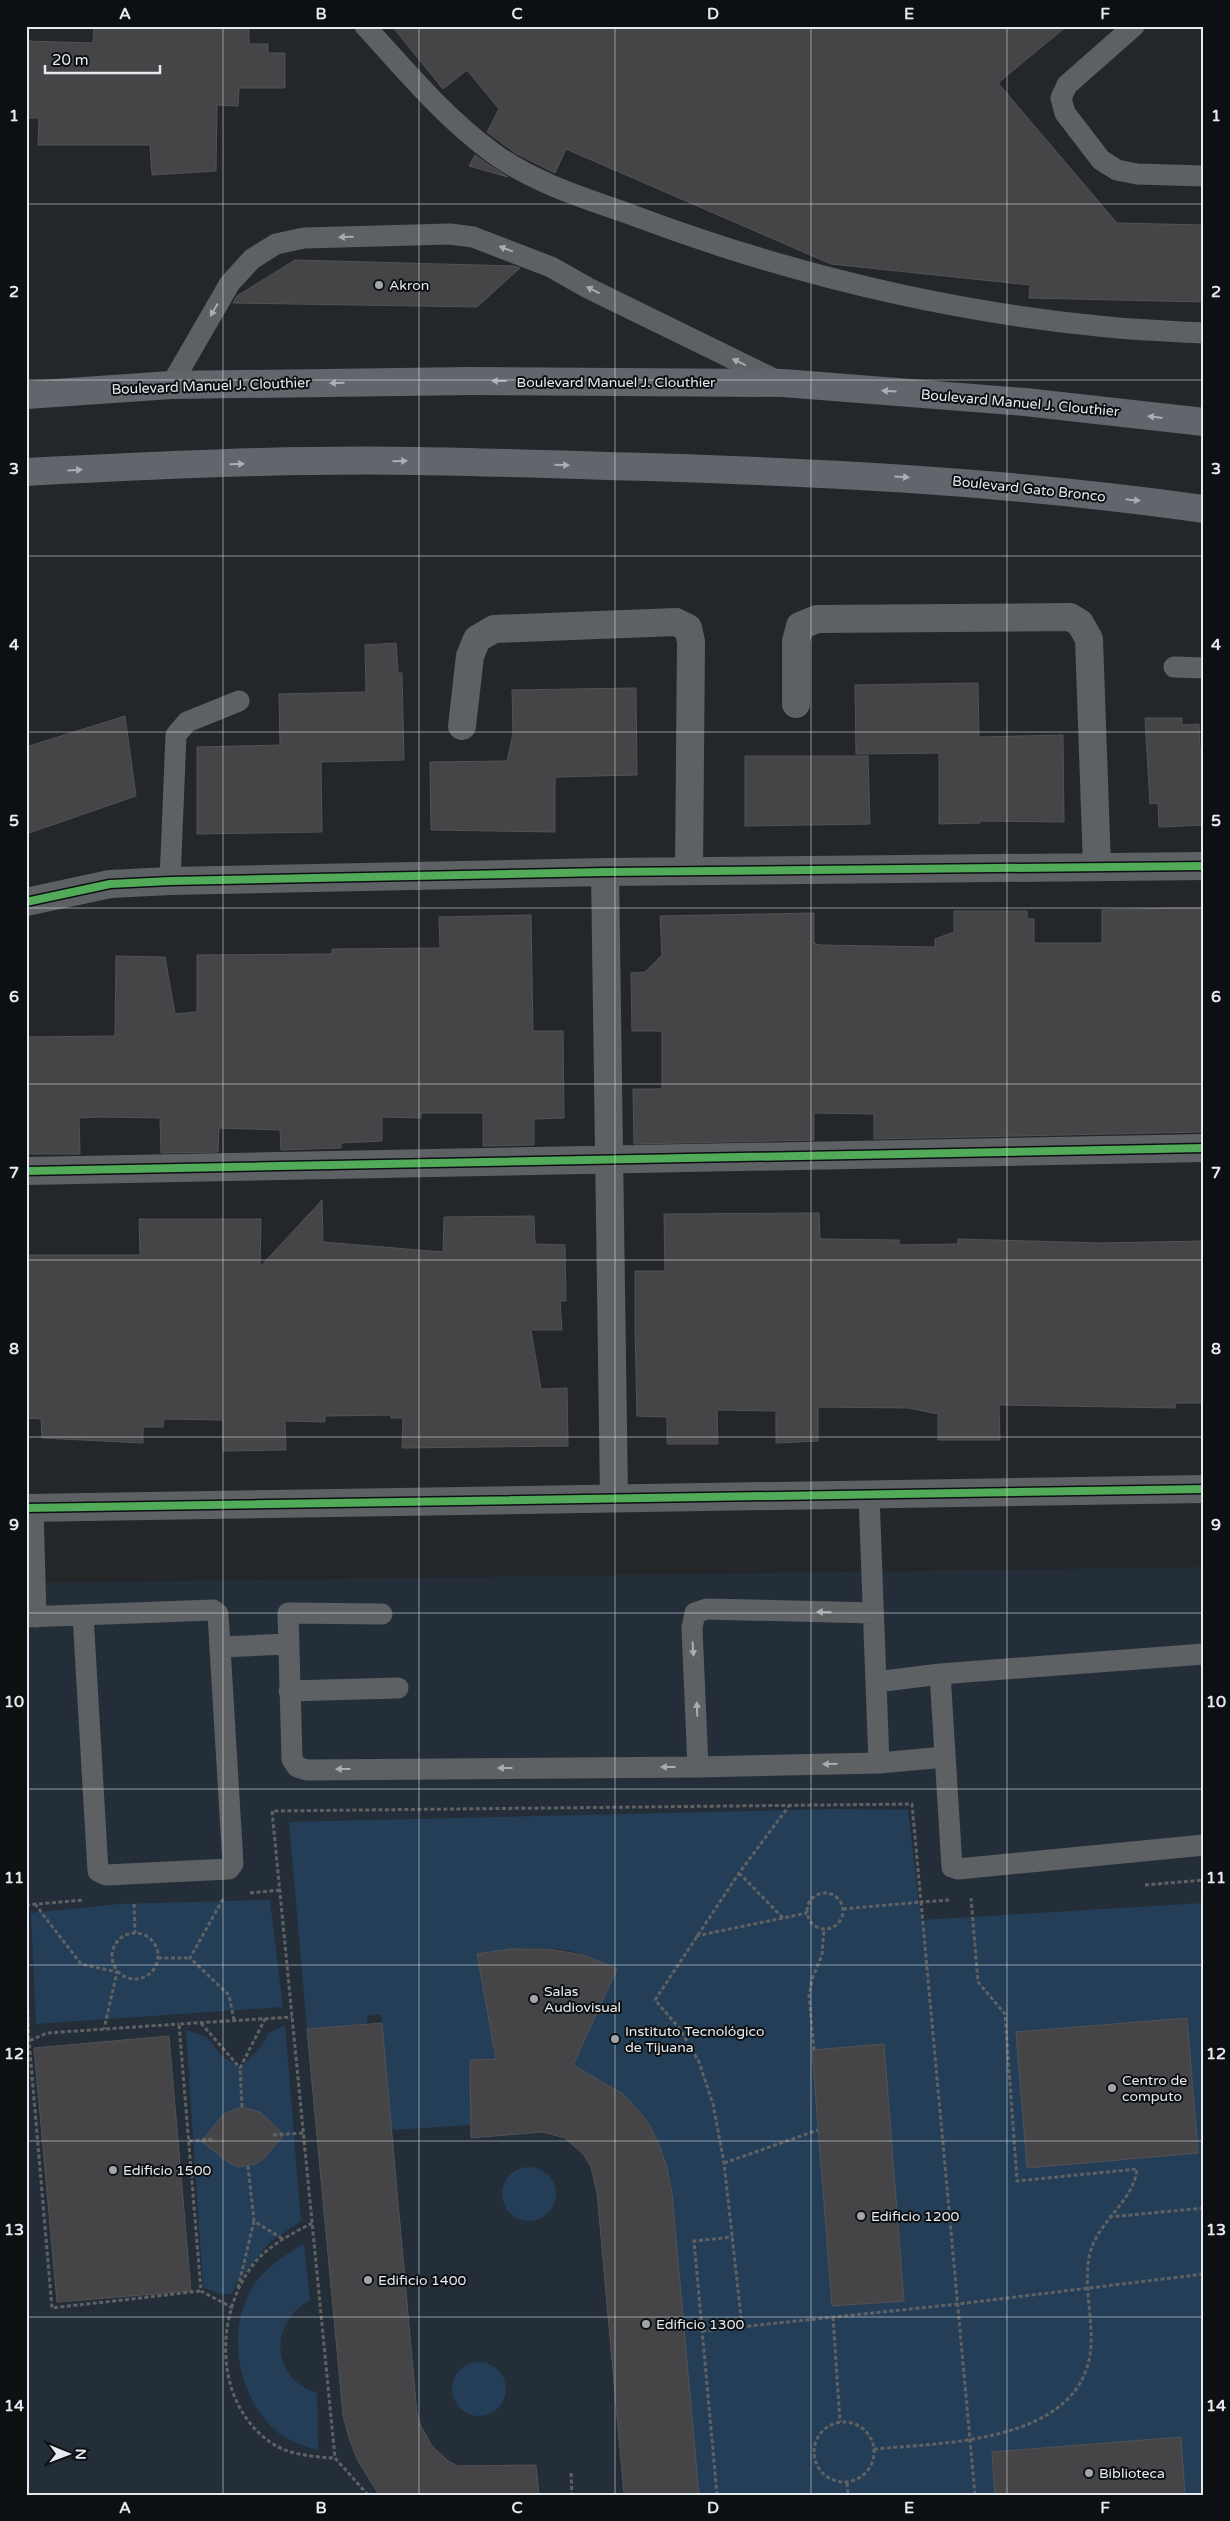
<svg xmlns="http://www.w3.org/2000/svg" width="1230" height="2521" font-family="'Varela Round',sans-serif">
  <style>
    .built { fill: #242e39 }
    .green { fill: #253e58 }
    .building { fill: #454446; stroke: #525254 }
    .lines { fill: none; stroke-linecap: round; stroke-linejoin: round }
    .path { stroke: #5f6163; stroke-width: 3; stroke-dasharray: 4 2.5; stroke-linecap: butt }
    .service { stroke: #5e6164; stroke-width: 21 }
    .minor { stroke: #5e6164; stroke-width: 28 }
    .tertiary { stroke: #5e6164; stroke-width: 28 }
    .primary { stroke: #60666b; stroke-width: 28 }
    .cycleway-casing { stroke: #0d1013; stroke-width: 11 }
    .cycleway { stroke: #51ab58; stroke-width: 8 }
    .oneway { fill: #a9acb0 }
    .oneway2 { fill: #aaafb4 }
    .grid { fill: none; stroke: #e6eaef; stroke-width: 1; stroke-opacity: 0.55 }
    .poi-dot { fill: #a2a6aa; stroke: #0d1013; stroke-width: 2 }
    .labels { text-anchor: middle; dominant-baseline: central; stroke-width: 4; stroke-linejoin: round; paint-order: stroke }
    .poi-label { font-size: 14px; fill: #e6eaef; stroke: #0d1013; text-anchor: start }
    .street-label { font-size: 14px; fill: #e6eaef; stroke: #0d1013 }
    .neatline { fill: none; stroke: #e6eaef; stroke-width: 2 }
    .grid-label { font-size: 16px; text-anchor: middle; font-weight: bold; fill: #e6eaef }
  </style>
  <rect width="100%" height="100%" fill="#24272a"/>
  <path class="built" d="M1204,1567V2495H26V1583Z"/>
  <path class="green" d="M837,1809L908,1810L921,1920L1204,1903V2495H699L672,2194C659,2130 636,2089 571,2069L616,1969C606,1965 595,1959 585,1955C551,1944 512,1948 478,1954L496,2059L470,2061L471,2125L391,2130L381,2014L367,2016V2024L307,2029L289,1822Z
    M270,1900L283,2007L36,2024L31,1913L120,1904Z
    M285,2025L301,2221L269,2243L236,2284L232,2294H219L203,2287L186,2030L207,2037L221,2055L240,2068L261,2047L269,2033Z
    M502 2194a27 27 0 1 1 54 0a27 27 0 1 1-54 0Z
    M304,2244L310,2300C269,2322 270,2379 317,2393L318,2450C303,2446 285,2440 274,2429C236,2394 225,2325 256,2282C268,2266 286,2254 304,2244Z
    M452 2389a27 27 0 1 1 54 0a27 27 0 1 1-54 0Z"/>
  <path class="building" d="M94,26L249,27V44H268V53H285V88H239L238,106L217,105L216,171L152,175L150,145H38L39,118H26V41L93,43Z
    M392,26H1067L998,83L1117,223L1204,225V302L1029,298L1030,285L831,264L566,149L555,173L515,153L487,132L499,109L467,70L443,89Z
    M475,155L486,163L508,177L469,166Z
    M295,260L514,266L520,268L477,307L233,303L237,296Z
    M396,643L398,673H402L404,760L321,762L322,832L197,834V747L280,745L279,694L366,692L365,645Z
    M978,683L979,737L1063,735L1064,822L980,821V823L939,824V753L856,754L855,685Z
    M636,688L637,775L555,777V832L431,830L430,762L507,761L513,734L512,690Z
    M125,716L136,796L26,834V747Z
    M1145,718H1182V725L1199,724L1200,748H1204V825L1159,827L1158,803L1150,804Z
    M745,756H868L870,824L745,826Z
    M1176,908H1204V1132L874,1139V1114L814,1113V1140L634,1144L633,1089H662V1031H632L631,973L645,972L662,955L660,916L814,913V943L819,945L935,947V939L954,932V911H1027V919H1034V943H1102V910Z
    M531,915L533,1031H563L564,1118L534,1119V1145L483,1146V1113H421V1118L382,1117V1141L341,1143V1148L281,1150L280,1130L219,1128L218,1152L161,1153L160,1118L101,1117L79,1118L80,1154H26V1037L115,1036L116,956L165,957L175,1014L197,1012V955L332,954V949L440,948L439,917Z
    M322,1200L323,1242L443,1252L444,1217L534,1216L535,1244L565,1245L566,1301H560L562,1330H531L541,1389L567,1388L568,1446L402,1448L403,1418H391V1415L325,1416V1422L285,1421L286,1450L223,1451V1420L164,1419L163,1427H143V1443L42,1438L41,1419L26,1418V1255H140L139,1219H261L260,1267Z
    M819,1213L820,1239L899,1240V1245L958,1244V1239L1100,1243L1204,1241V1403H1176L1175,1408L999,1405L1000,1440H938V1414L909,1408L818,1407V1441L776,1443V1411L717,1410L718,1444H667V1417L637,1416L635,1328V1271H665L664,1214Z
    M510,1949H548L584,1955L617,1969L573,2065L623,2094L637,2109L649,2124L658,2142L667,2168L672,2194L699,2495H624L597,2192L591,2167L584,2155L565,2138L543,2132L471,2138L470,2060L496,2059L477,1954Z
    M1187,2018L1198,2153L1027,2168L1016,2032Z
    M382,2023L417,2414L421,2426L432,2446L448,2461L458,2466L536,2465L539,2495H379L357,2459L349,2438L343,2415L307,2029Z
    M169,2036L191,2291L57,2302L34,2048Z
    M884,2044L904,2301L832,2306L812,2050Z
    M242,2107L260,2112L284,2135L263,2159L256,2164L238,2167L229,2163L201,2141L224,2114Z
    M1181,2437L1185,2495H995L992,2452Z"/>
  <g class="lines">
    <path class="path" d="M739,1873L783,1918
      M1145,1885L1204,1880
      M807 1911a18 18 0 1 1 36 0a18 18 0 1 1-36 0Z
      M250,1893L280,1890
      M223,1899L190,1958L229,1995L234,2020
      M35,1904L81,1964L117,1972L104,2029
      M134,1904L135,1933
      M26,1905L84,1900
      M843,1909L921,1902L975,2495
      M112 1956a23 23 0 1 1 46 0a23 23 0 1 1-46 0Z
      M696,1936L807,1913
      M158,1958H190
      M26,1964L29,2041L47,2033L179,2024
      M201,2023L240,2068
      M26,2041H29L52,2308L201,2291
      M814,2050L809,1996L812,1979L822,1955L824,1929
      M242,2107L240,2068L265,2019
      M273,2135L303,2133
      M189,2141L213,2139
      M724,2163L818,2130
      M248,2166L254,2221L283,2239
      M1109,2217L1204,2208
      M312,2223C293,2233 270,2245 256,2261C213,2313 213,2405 273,2444C290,2455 315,2457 335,2458
      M238,2288L254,2221
      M233,2308L201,2291L179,2024L292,2017
      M833,2317L840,2422
      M742,2326L724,2163L713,2104L699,2062L680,2029L655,2000L739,1873L789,1806
      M702,2331L958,2304L1204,2274
      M814 2452a30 30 0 1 1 60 0a30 30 0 1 1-60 0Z
      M874,2449C942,2443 1076,2443 1090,2355C1095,2322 1082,2286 1090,2253C1098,2221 1134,2201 1137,2169L1017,2181L1005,2014L978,1982L971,1898
      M571,2473L572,2495
      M847,2483L848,2495
      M368,2495L335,2458L272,1811L912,1804L921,1902L949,1900
      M717,2495L694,2241L732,2237"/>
    <path class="service" d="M365,26C406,71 444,117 493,153C534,183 585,198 632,215C781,271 939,310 1098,326C1133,330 1168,331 1204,333
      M1134,26L1067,85L1061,98L1065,113L1101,160L1117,170L1137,174L1204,176
      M171,385L230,283L252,259L276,244L304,238L450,234L473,237L551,267L588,288L778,381
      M1174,667L1204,668
      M170,881L176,735L187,722L239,701
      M869,1495L879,1763
      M33,1508L36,1617
      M382,1614L288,1613L292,1759L297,1767L307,1770L698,1767L879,1763L945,1757
      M26,1617L213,1610L218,1614L233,1864L229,1869L106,1875L98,1871L83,1615
      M220,1647L287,1644
      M940,1674L952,1867L958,1869L1204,1845
      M876,1682L940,1674L1204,1654
      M289,1691L398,1688
      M698,1767L692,1628L695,1613L707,1609L873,1613"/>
    <path class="minor" d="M796,704V641L800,626L817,619L1070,617L1080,623L1089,639L1097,867
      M462,726L470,656L477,639L494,629L676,622L688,628L691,642L689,871
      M605,872L614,1497
      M26,902L110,884L170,881L605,872L1204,866
      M26,1171L1204,1148"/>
    <path class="tertiary" d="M26,1508L1204,1489"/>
    <path class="primary" d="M26,395L171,385L470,381L783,383L1025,402L1204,422
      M26,472C156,465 287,459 417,461C481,462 544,464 607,466C807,471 1006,481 1204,509"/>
    <g class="cycleway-casing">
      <path id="cycleway" d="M26,902L110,884L170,881L605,872L1204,866
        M26,1171L1204,1148
        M26,1508L1204,1489"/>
    </g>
    <use href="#cycleway" class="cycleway"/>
  </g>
  <defs><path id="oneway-solid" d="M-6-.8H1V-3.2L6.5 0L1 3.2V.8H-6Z" transform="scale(1.25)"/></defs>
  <g class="oneway">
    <use href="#oneway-solid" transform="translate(346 237) rotate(178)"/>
    <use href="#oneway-solid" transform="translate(506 249) rotate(-159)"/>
    <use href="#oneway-solid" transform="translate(593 290) rotate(-153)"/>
    <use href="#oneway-solid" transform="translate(214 310) rotate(120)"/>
    <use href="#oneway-solid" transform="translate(739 362) rotate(-154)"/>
    <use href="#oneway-solid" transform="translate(824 1612) rotate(-179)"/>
    <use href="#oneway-solid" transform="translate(693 1649) rotate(86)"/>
    <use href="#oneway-solid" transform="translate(697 1709) rotate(-92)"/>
    <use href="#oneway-solid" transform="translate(830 1764) rotate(179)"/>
    <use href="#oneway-solid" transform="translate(668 1767) rotate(180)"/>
    <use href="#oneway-solid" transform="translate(505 1768) rotate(180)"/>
    <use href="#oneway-solid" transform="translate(343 1769) rotate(180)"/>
  </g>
  <g class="oneway2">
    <use href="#oneway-solid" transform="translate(499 381) rotate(-180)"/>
    <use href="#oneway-solid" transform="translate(337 383) rotate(179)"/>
    <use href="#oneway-solid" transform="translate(889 391) rotate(-176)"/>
    <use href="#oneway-solid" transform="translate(1155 417) rotate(-173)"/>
    <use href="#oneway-solid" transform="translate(400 461) rotate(-1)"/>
    <use href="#oneway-solid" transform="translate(237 464) rotate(-1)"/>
    <use href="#oneway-solid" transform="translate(562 465) rotate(1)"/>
    <use href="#oneway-solid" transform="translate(75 470) rotate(-3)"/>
    <use href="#oneway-solid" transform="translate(902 477) rotate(3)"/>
    <use href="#oneway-solid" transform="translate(1133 500) rotate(6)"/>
  </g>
  <path class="grid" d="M223,26V2495M419,26V2495M615,26V2495M811,26V2495M1007,26V2495M26,204H1204M26,380H1204M26,556H1204M26,732H1204M26,908H1204M26,1084H1204M26,1260H1204M26,1437H1204M26,1613H1204M26,1789H1204M26,1965H1204M26,2141H1204M26,2317H1204"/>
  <g class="poi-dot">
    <circle cx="379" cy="285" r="5"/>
    <circle cx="534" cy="1999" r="5"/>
    <circle cx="615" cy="2039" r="5"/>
    <circle cx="1112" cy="2088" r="5"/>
    <circle cx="113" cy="2170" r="5"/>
    <circle cx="861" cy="2216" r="5"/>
    <circle cx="368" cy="2280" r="5"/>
    <circle cx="646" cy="2324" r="5"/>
    <circle cx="1089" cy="2473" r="5"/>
  </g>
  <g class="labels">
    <g class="poi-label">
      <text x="389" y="285">Akron</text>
      <text x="544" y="1991">Salas<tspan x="544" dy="16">Audiovisual</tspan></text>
      <text x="625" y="2031">Instituto Tecnológico<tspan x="625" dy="16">de Tijuana</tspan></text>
      <text x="1122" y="2080">Centro de<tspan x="1122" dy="16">computo</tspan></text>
      <text x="123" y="2170">Edificio 1500</text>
      <text x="871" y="2216">Edificio 1200</text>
      <text x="378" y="2280">Edificio 1400</text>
      <text x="656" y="2324">Edificio 1300</text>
      <text x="1099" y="2473">Biblioteca</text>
    </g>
    <g class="street-label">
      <text x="616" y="382">Boulevard Manuel J. Clouthier</text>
      <text transform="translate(211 386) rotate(-2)">Boulevard Manuel J. Clouthier</text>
      <text transform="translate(1020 403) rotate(5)">Boulevard Manuel J. Clouthier</text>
      <text transform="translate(1029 489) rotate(6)">Boulevard Gato Bronco</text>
    </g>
  </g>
  <rect width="1230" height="2521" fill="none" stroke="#0d1013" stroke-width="55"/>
  <g transform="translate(68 2454) rotate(91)" stroke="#0d1013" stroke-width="4" paint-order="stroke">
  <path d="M0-4L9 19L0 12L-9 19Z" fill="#e6eaef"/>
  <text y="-8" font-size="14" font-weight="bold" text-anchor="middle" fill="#e6eaef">N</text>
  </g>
  <path d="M45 65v8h115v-8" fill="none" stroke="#e6eaef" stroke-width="2.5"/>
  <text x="52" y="65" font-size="15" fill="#e6eaef" stroke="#0d1013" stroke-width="4" paint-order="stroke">20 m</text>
  <rect x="28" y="28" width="1174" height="2466" class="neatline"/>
  <g class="grid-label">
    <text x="125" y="19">A</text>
    <text x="321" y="19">B</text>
    <text x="517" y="19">C</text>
    <text x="713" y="19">D</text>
    <text x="909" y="19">E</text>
    <text x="1105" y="19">F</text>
    <text x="14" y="121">1</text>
    <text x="1216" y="121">1</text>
    <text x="14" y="297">2</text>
    <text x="1216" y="297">2</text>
    <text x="14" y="474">3</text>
    <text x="1216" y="474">3</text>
    <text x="14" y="650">4</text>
    <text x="1216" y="650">4</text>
    <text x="14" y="826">5</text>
    <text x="1216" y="826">5</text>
    <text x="14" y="1002">6</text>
    <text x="1216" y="1002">6</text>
    <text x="14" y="1178">7</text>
    <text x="1216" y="1178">7</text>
    <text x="14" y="1354">8</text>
    <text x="1216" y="1354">8</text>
    <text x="14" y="1530">9</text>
    <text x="1216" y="1530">9</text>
    <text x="14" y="1707">10</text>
    <text x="1216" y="1707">10</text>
    <text x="14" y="1883">11</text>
    <text x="1216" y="1883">11</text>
    <text x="14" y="2059">12</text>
    <text x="1216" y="2059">12</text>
    <text x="14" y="2235">13</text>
    <text x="1216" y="2235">13</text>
    <text x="14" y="2411">14</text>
    <text x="1216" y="2411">14</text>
    <text x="125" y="2513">A</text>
    <text x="321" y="2513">B</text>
    <text x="517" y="2513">C</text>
    <text x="713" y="2513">D</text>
    <text x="909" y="2513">E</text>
    <text x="1105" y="2513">F</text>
  </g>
</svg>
